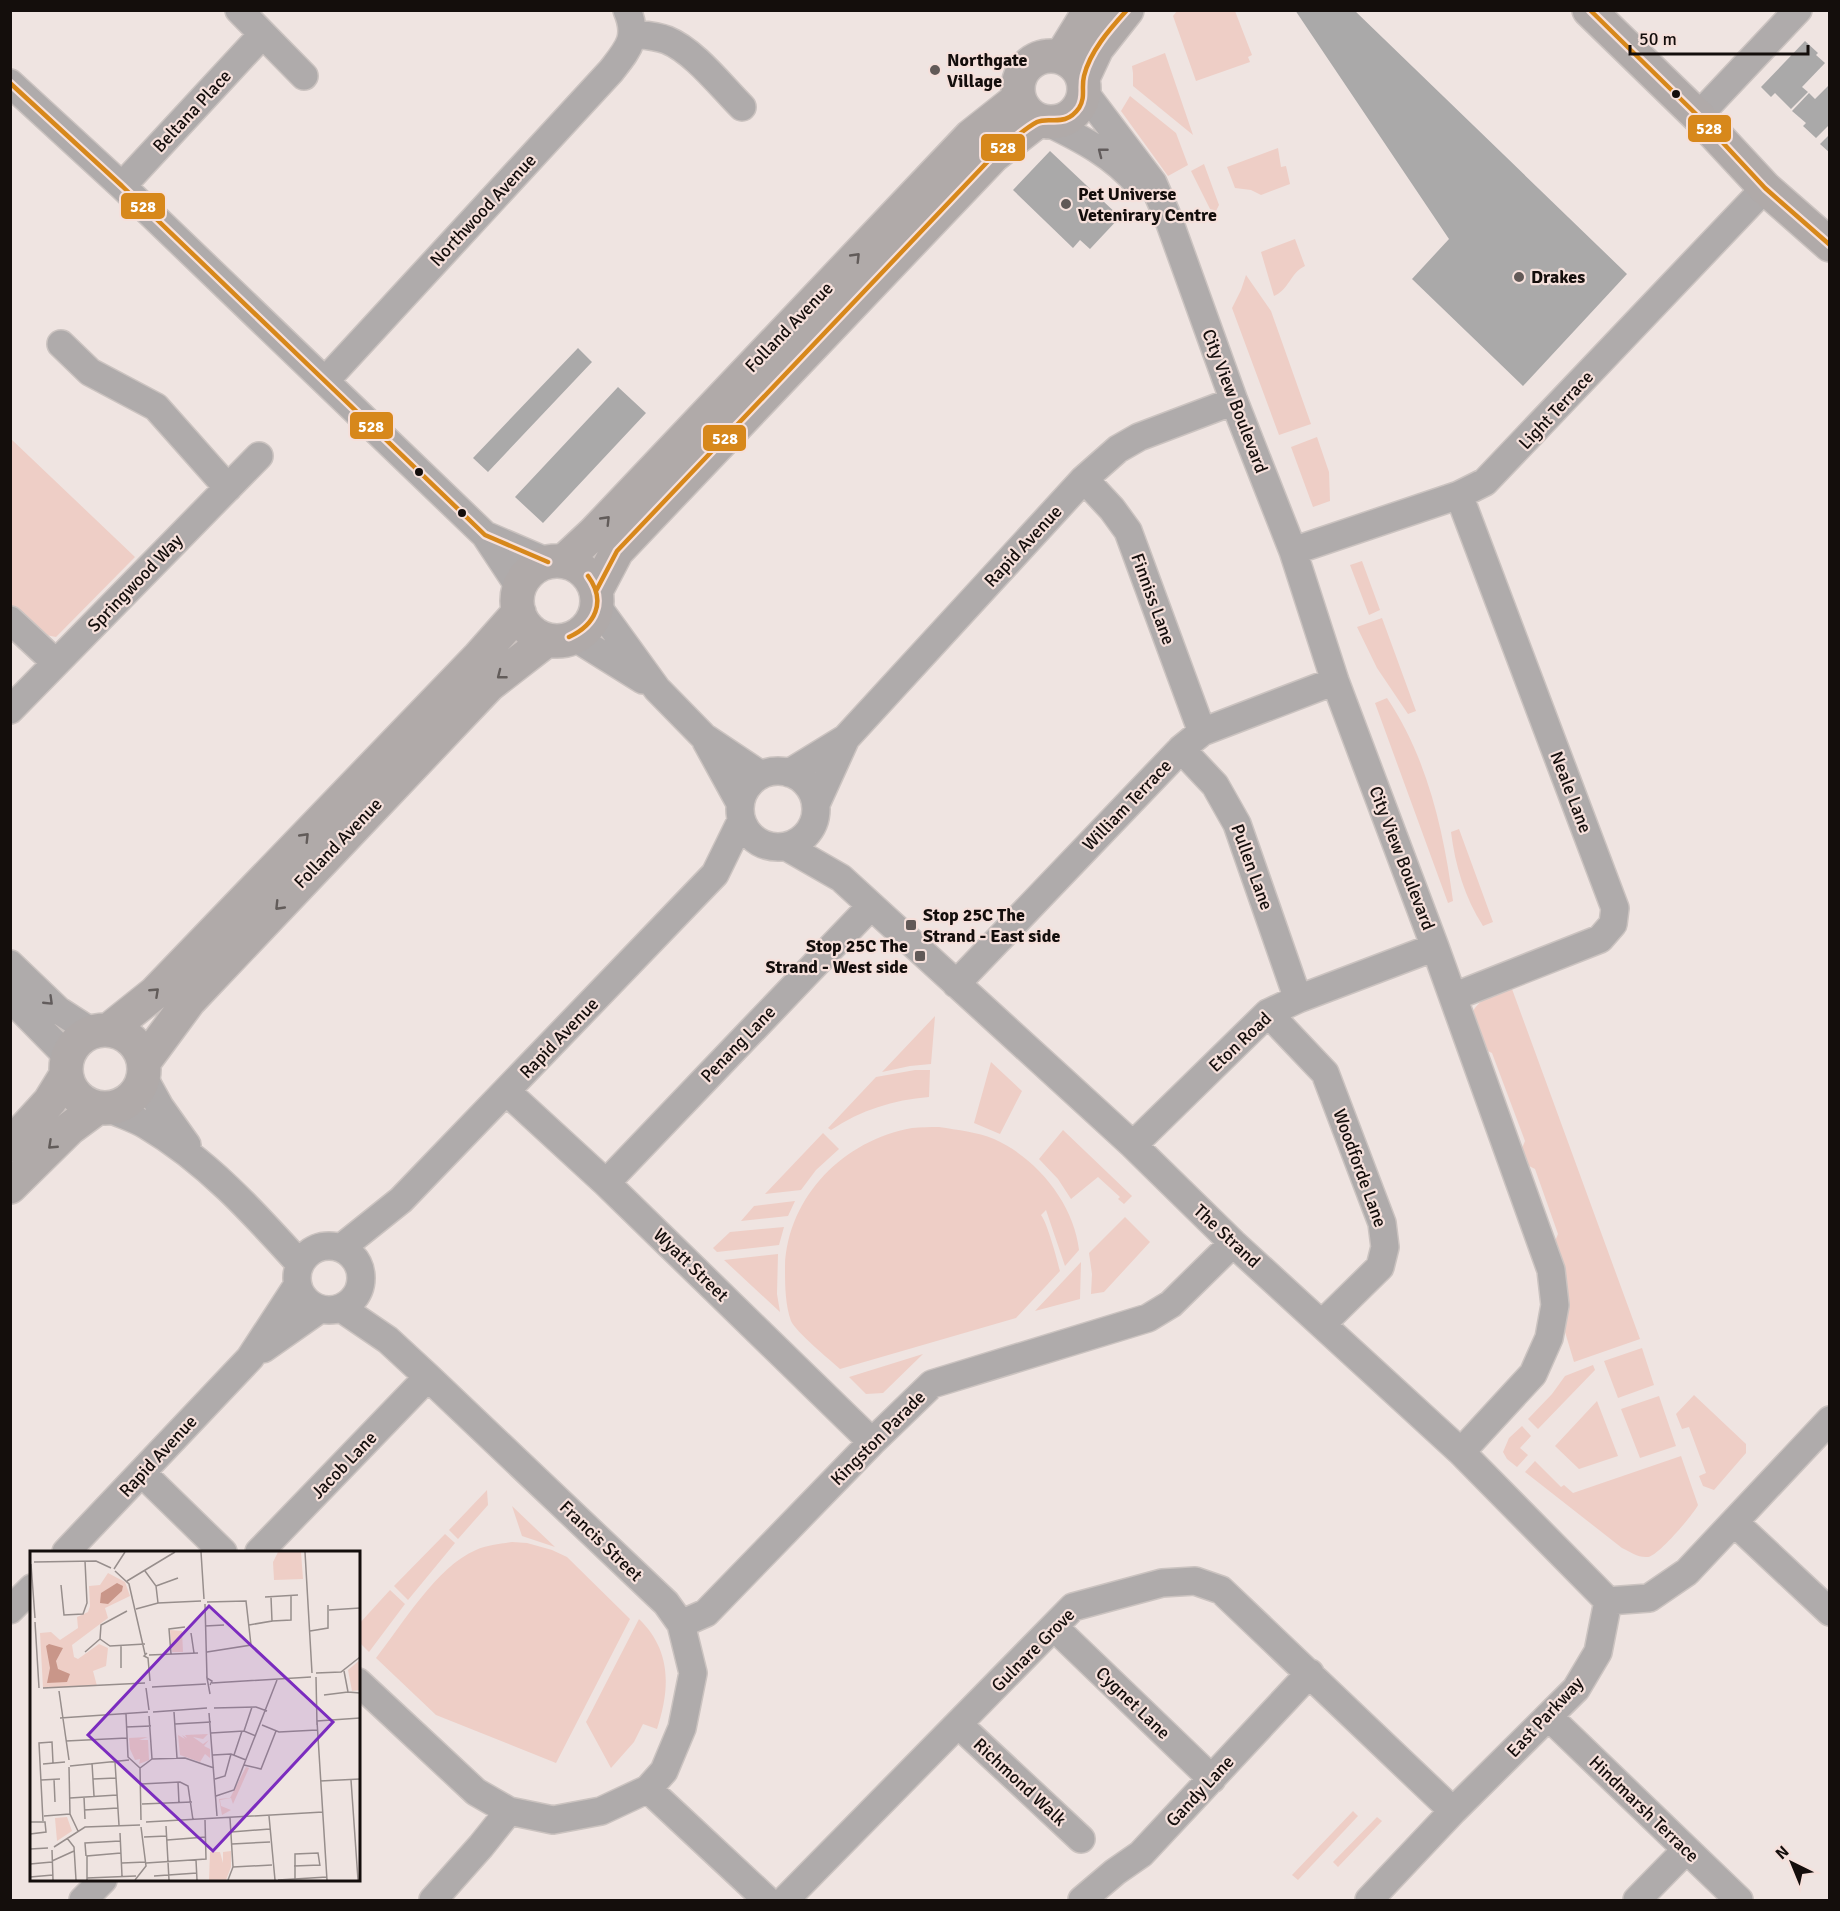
<svg xmlns="http://www.w3.org/2000/svg" width="1840" height="1911" font-family="Signika,sans-serif">
  <style>
    .green { fill: #eecec6 }
    .building { fill: #aaa9a9 }
    .lines { fill: none; stroke-linecap: round; stroke-linejoin: round }
    .street-casing { stroke: #cbc3c0; stroke-width: 30 }
    .secondary-casing { stroke: #cbc3c0; stroke-width: 36 }
    .street { stroke: #afabab; stroke-width: 27 }
    .secondary { stroke: #b0aaa9; stroke-width: 33 }
    .bus-1-casing { stroke: #f5e0db; stroke-width: 9 }
    .bus-1 { stroke: #d7881b; stroke-width: 4.5 }
    .oneway { stroke: #625c5c }
    .oneway2 { stroke: #625c5a }
    .poi-dot { fill: #615957; stroke: #f5e0db; stroke-width: 2 }
    .bus-dot { fill: #140e0c; stroke: #f5e0db; stroke-width: 2 }
    .labels { text-anchor: middle; dominant-baseline: central; stroke-width: 4.5; stroke-linejoin: round; paint-order: stroke }
    .poi-label { font-size: 18px; font-weight: bold; fill: #140e0c; stroke: #f5e0db; text-anchor: start }
    .street-label { font-size: 18px; fill: #140e0c; stroke: #f5e0db }
    .inset-road { fill: none; stroke: #978e8c; stroke-width: 1.5 }
    .view { fill: #7b2cbf; fill-opacity: 0.15; stroke: #7b2cbf; stroke-width: 3 }
    .inset-edge { fill: none; stroke: #140e0c; stroke-width: 3 }
    .line-badge { stroke: #f5e0db; stroke-width: 2 }
    .badge-label { font-size: 16px; text-anchor: middle; font-weight: bold; fill: #fff }
  </style>
  <rect width="100%" height="100%" fill="#efe4e1"/>
  <path class="green" d="M1177,11H1235L1252,55L1248,57L1250,62L1196,81L1173,16Z
    M1165,53L1193,135L1133,86V73L1132,66Z
    M1130,96L1176,133L1188,165L1168,176L1121,111Z
    M1278,148L1281,167L1286,166L1290,184L1261,195L1251,190L1235,188L1227,167Z
    M1204,164L1219,205L1216,211L1210,209L1191,171Z
    M1295,239L1305,266C1290,273 1289,290 1274,296L1261,252Z
    M1246,275L1271,311L1311,424L1279,435L1232,308L1241,290Z
    M1317,437L1329,472L1330,501L1313,507L1291,447Z
    M10,438L135,557L56,637L30,632L11,613Z
    M1362,561L1380,610L1369,615L1350,565Z
    M1382,618L1416,711L1408,714L1377,668L1357,627Z
    M1387,698C1427,757 1444,832 1453,901L1448,903L1375,703Z
    M1459,829L1493,922L1483,926C1465,898 1455,865 1451,832Z
    M1512,989L1640,1339L1574,1362L1565,1332L1567,1314V1291L1553,1246L1558,1234L1535,1169L1523,1163L1520,1153L1525,1141L1492,1053L1481,1048L1471,1017C1476,998 1495,995 1512,989Z
    M935,1016L931,1064L910,1066L882,1072Z
    M991,1062L1022,1091L1000,1134L974,1123Z
    M915,1070H930L929,1097C893,1100 861,1110 831,1130L828,1128L876,1077Z
    M939,1127C958,1130 977,1132 994,1139C1037,1158 1074,1204 1079,1250L1065,1266L1046,1210L1041,1215C1047,1222 1057,1259 1060,1271L1016,1318L840,1369C830,1360 795,1331 791,1321C785,1304 785,1284 785,1266C788,1196 844,1140 912,1128C921,1127 930,1127 939,1127Z
    M1063,1130L1132,1196L1124,1204L1118,1199L1120,1197L1098,1177L1071,1199L1058,1179L1039,1159Z
    M823,1133L839,1149L816,1170L801,1190L765,1194Z
    M795,1201L788,1216L741,1221L754,1206Z
    M1125,1217L1150,1242L1104,1292L1091,1294L1092,1274L1089,1253Z
    M784,1227L779,1245L717,1252L713,1248L730,1232Z
    M778,1254L777,1294L780,1312L724,1260Z
    M1081,1262L1080,1299L1035,1311Z
    M1642,1348L1654,1385L1618,1398L1604,1361Z
    M923,1354L883,1393L866,1394L849,1377Z
    M1593,1365L1595,1370L1538,1429L1528,1419L1552,1394L1565,1376Z
    M1694,1395L1746,1444V1453L1714,1490L1703,1486L1699,1476L1706,1473L1689,1427L1682,1429L1676,1414Z
    M1659,1396L1676,1446L1640,1458L1621,1409Z
    M1597,1401L1618,1456L1579,1469L1555,1446Z
    M1522,1426L1531,1436L1520,1448L1528,1455L1517,1467L1507,1459L1503,1452L1509,1438Z
    M1681,1456L1698,1505C1693,1515 1658,1556 1648,1557C1638,1558 1631,1552 1622,1548L1525,1472L1535,1461L1561,1487L1564,1485L1573,1493Z
    M487,1490L488,1505L458,1539L449,1530Z
    M512,1506L555,1547L522,1536Z
    M445,1534L455,1543L408,1600L394,1586Z
    M512,1542L527,1543L552,1550L567,1557L630,1619L556,1763L436,1715L376,1658C402,1625 437,1566 476,1550C487,1545 500,1544 512,1542Z
    M390,1590L405,1604L369,1652L359,1642V1624Z
    M639,1619C672,1651 670,1689 657,1729L643,1724L634,1742L611,1768L586,1722Z
    M1353,1811L1358,1816L1298,1880L1292,1875Z
    M1377,1817L1382,1821L1338,1867L1333,1862Z"/>
  <path class="building" d="M1295,10H1354L1627,274L1523,386L1412,279L1449,239Z
    M1805,41L1818,53L1816,55L1825,63L1802,87L1808,92L1791,109L1775,93L1771,97L1761,87Z
    M1830,84V124L1816,138L1803,126L1806,123L1792,111L1809,93L1815,99Z
    M1830,134V153L1820,144Z
    M1050,151L1120,217L1090,249L1080,240L1073,248L1013,190Z
    M578,348L592,362L488,472L473,458Z
    M618,387L646,413L543,523L515,497Z"/>
  <g class="lines">
    <g class="street-casing">
      <path id="street" d="M239,10L304,76
        M634,34C644,35 657,36 667,40C694,51 721,86 742,107
        M10,83L122,186L485,535L520,588
        M1085,93L1153,183L1168,218L1234,401L1293,551L1335,681L1435,947L1551,1270L1555,1305L1549,1338L1533,1374L1461,1452
        M1698,116L1798,10
        M1049,123C1082,139 1113,155 1138,184
        M122,186L262,35
        M61,344L90,372L156,407L228,488
        M325,381L611,71C628,49 639,38 627,10
        M1084,479L1112,509L1128,531L1202,732
        M485,535L548,562
        M1293,551L1459,495L1485,482L1765,188
        M597,606L657,689L704,737L761,775
        M10,620L56,663
        M574,637L643,680
        M10,710L259,456
        M706,741L740,803
        M1181,749L1215,785L1237,824L1298,999
        M740 809a38 38 0 1 1 76 0a38 38 0 1 1-76 0Z
        M789,773L846,738L1084,479L1118,449L1139,437L1234,401
        M816,804L846,738
        M787,847L841,878L1133,1145L1233,1243L1461,1452L1608,1601
        M10,964L58,1010L92,1032
        M956,984L1181,749L1202,732L1335,681
        M1453,997L1600,939L1613,924L1615,908L1459,495
        M10,998L68,1057
        M1268,1013L1325,1073L1382,1223L1385,1247L1380,1267L1323,1323
        M144,1078L160,1107L187,1145
        M507,1092L606,1183L872,1442
        M108,1108C120,1114 134,1118 146,1125C207,1161 253,1212 300,1264
        M1133,1145L1268,1013L1298,999L1435,947
        M606,1183L871,906
        M297 1278a32 32 0 1 1 64 0a32 32 0 1 1-64 0Z
        M341,1248L401,1200L715,874L741,821
        M341,1308L388,1340L428,1377L666,1603L681,1624L693,1673L682,1728L664,1771L648,1789L601,1811L553,1820L509,1811L476,1792L358,1682
        M263,1349L320,1309
        M142,1473L223,1552
        M1734,1522L1830,1612
        M66,1552L250,1358L297,1286
        M259,1552L428,1377
        M10,1610L32,1588
        M681,1624L706,1613L872,1442L932,1384L1148,1318L1171,1304L1233,1243
        M1054,1627L1212,1779
        M1549,1717L1739,1900
        M959,1725L1081,1839
        M648,1789L767,1900
        M83,1900L103,1880
        M433,1900L481,1846L509,1811
        M785,1900L1073,1607L1162,1583L1195,1581L1221,1590L1453,1811
        M1082,1900L1115,1872L1141,1854L1310,1673
        M1369,1900L1453,1811L1576,1689L1598,1652L1608,1601L1649,1598L1687,1572L1830,1420
        M1637,1900L1686,1850"/>
    </g>
    <g class="secondary-casing">
      <path id="secondary" d="M1589,10L1698,116L1765,188L1830,245
        M1018 89a33 33 0 1 1 66 0a33 33 0 1 1-66 0Z
        M1061,57L1090,10
        M1083,78L1097,48L1127,10
        M564,561L594,533L971,136L1019,98
        M517 601a40 40 0 1 1 80 0a40 40 0 1 1-80 0Z
        M596,591L617,551L993,156L1039,120
        M110,1029L155,993L479,657L519,612
        M66 1069a39 39 0 1 1 78 0a39 39 0 1 1-78 0Z
        M144,1062L189,1001L489,685L547,640
        M10,1145L50,1101L66,1075
        M10,1187L70,1128L97,1108"/>
    </g>
    <use href="#street" class="street"/>
    <use href="#secondary" class="secondary"/>
    <g class="bus-1-casing">
      <path id="bus-1" d="M1590,10L1698,116L1765,188L1830,245
        M10,83L122,186L485,535L548,562
        M596,591L617,551L993,156C1006,146 1023,129 1037,122C1049,116 1065,128 1079,108C1086,97 1081,88 1084,76C1090,51 1110,29 1127,10
        M569,637C595,625 607,602 588,576"/>
    </g>
    <use href="#bus-1" class="bus-1"/>
  </g>
  <defs><path id="oneway-chevron" d="M-2-3.5L2.5 0L-2 3.5" fill="none" stroke-width="1.6" stroke-linecap="round" stroke-linejoin="round" transform="scale(1.5)"/></defs>
  <g class="oneway">
    <use href="#oneway-chevron" transform="translate(1102 152) rotate(-142)"/>
    <use href="#oneway-chevron" transform="translate(49 1001) rotate(44)"/>
  </g>
  <g class="oneway2">
    <use href="#oneway-chevron" transform="translate(856 257) rotate(-46)"/>
    <use href="#oneway-chevron" transform="translate(606 520) rotate(-46)"/>
    <use href="#oneway-chevron" transform="translate(501 675) rotate(142)"/>
    <use href="#oneway-chevron" transform="translate(305 837) rotate(-46)"/>
    <use href="#oneway-chevron" transform="translate(279 906) rotate(134)"/>
    <use href="#oneway-chevron" transform="translate(155 992) rotate(-43)"/>
    <use href="#oneway-chevron" transform="translate(52 1145) rotate(137)"/>
  </g>
  <g class="poi-dot">
    <circle cx="935" cy="70" r="6"/>
    <circle cx="1066" cy="204" r="6"/>
    <circle cx="1519" cy="277" r="6"/>
    <rect x="905" y="919" width="12" height="12" rx="3"/>
    <rect x="914" y="950" width="12" height="12" rx="3"/>
  </g>
  <g class="bus-dot">
    <circle cx="1676" cy="94" r="5"/>
    <circle cx="419" cy="472" r="5"/>
    <circle cx="462" cy="513" r="5"/>
  </g>
  <g class="labels">
    <g class="poi-label">
      <text x="947" y="60">Northgate<tspan x="947" dy="21">Village</tspan></text>
      <text x="1078" y="194">Pet Universe<tspan x="1078" dy="21">Vetenirary Centre</tspan></text>
      <text x="1531" y="277">Drakes</text>
      <text x="923" y="915">Stop 25C The<tspan x="923" dy="21">Strand - East side</tspan></text>
      <text x="908" y="946" text-anchor="end">Stop 25C The<tspan x="908" dy="21">Strand - West side</tspan></text>
    </g>
    <g class="street-label">
      <text transform="translate(192 111) rotate(-47)">Beltana Place</text>
      <text transform="translate(483 210) rotate(-47)">Northwood Avenue</text>
      <text transform="translate(789 327) rotate(-46)">Folland Avenue</text>
      <text transform="translate(1235 401) rotate(69)">City View Boulevard</text>
      <text transform="translate(1556 410) rotate(-47)">Light Terrace</text>
      <text transform="translate(1023 546) rotate(-47)">Rapid Avenue</text>
      <text transform="translate(135 583) rotate(-46)">Springwood Way</text>
      <text transform="translate(1153 599) rotate(70)">Finniss Lane</text>
      <text transform="translate(1571 792) rotate(69)">Neale Lane</text>
      <text transform="translate(1127 805) rotate(-46)">William Terrace</text>
      <text transform="translate(338 843) rotate(-46)">Folland Avenue</text>
      <text transform="translate(1402 858) rotate(69)">City View Boulevard</text>
      <text transform="translate(1252 867) rotate(70)">Pullen Lane</text>
      <text transform="translate(559 1038) rotate(-46)">Rapid Avenue</text>
      <text transform="translate(1240 1042) rotate(-43)">Eton Road</text>
      <text transform="translate(738 1044) rotate(-46)">Penang Lane</text>
      <text transform="translate(1360 1168) rotate(70)">Woodforde Lane</text>
      <text transform="translate(1227 1236) rotate(43)">The Strand</text>
      <text transform="translate(691 1265) rotate(44)">Wyatt Street</text>
      <text transform="translate(878 1438) rotate(-45)">Kingston Parade</text>
      <text transform="translate(158 1456) rotate(-47)">Rapid Avenue</text>
      <text transform="translate(344 1465) rotate(-46)">Jacob Lane</text>
      <text transform="translate(601 1541) rotate(44)">Francis Street</text>
      <text transform="translate(1033 1650) rotate(-45)">Gulnare Grove</text>
      <text transform="translate(1133 1703) rotate(44)">Cygnet Lane</text>
      <text transform="translate(1545 1717) rotate(-47)">East Parkway</text>
      <text transform="translate(1020 1782) rotate(43)">Richmond Walk</text>
      <text transform="translate(1200 1791) rotate(-47)">Gandy Lane</text>
      <text transform="translate(1644 1809) rotate(44)">Hindmarsh Terrace</text>
    </g>
  </g>
  <g transform="translate(30 1551)">
    <rect width="330" height="330" fill="#efe4e1"/>
    <path d="M248,1H271L273,28L244,29L243,11ZM78,22L95,31L100,45L75,57L78,67L42,94L44,106L48,108L69,93L78,97L76,115L63,120L67,135L13,137L10,82L21,81L30,89L48,77L47,66L58,61L60,55L59,35L70,34ZM140,79L152,80L153,101H142ZM330,109V139L322,140L318,119ZM178,183L173,188L163,186L173,193L179,189L174,195L180,198V207L175,203L170,211L150,204L148,184L155,188L152,184L157,187L155,184ZM118,186L109,189H118L119,209L109,213L110,208L105,209L100,198L99,187ZM216,216L219,217L203,253L201,247L190,249L191,255L201,259L192,264L189,248L200,247ZM37,266L42,280L27,290L25,267ZM201,300V316L196,329H179L180,301H190L193,312V301Z" fill="#eecec6"/>
    <path d="M87,32L93,35L92,40L78,53L70,52L71,42ZM19,93L33,97L26,110L28,118L40,123L37,131L17,132L20,117L16,95Z" fill="#c99689"/>
    <path class="inset-road" d="M171,1L174,48M275,1L282,122M4,11L66,10L81,17M1,13L5,67M84,18L95,1M85,20L99,33L115,103M115,20L126,35L128,52M97,30L145,1M31,34L34,64L53,63L57,52L55,10M126,35L148,27M235,46L268,44M177,51L216,50L221,94L177,101M175,53L177,127M106,58L128,52L171,50M299,59L330,57M97,60L71,74L70,88L80,95L115,93M242,70L261,69V44M5,71L9,137M219,74L242,70L241,46M175,75L194,74M280,80L298,77V54M161,82L164,102M91,94V117M55,101L70,88M117,102L114,105L118,107L120,130M141,103L139,78L155,76M119,104L168,102M314,120L318,141L330,142M286,122L311,121L330,106M286,126L287,174M182,132L281,126M122,136L176,133M13,137L115,132M116,137L119,159M29,140L39,209M180,143L177,127L182,130L180,134M294,144L318,141M184,157L226,156L237,160M123,161L177,157M144,161L147,207M179,162L187,265M96,163L98,206L110,217L122,208L119,165M30,167L118,161M287,170L330,167M287,170L297,329M145,173L181,171M232,174L249,181L287,179M96,176L121,175M214,180L222,156M181,182L214,180L226,185M36,190L97,187M183,204L201,203L216,209M204,204L212,180M122,208L155,207L184,217M85,211L89,274M62,212L64,245M13,213L35,211M214,214L231,218L246,180M40,215L99,209M39,216L40,263L48,280M110,217L111,269M24,228L25,251M63,228L86,227M185,228L195,225L201,203M11,229L30,228M321,229L328,329M290,230L330,228M148,231L149,252M111,233L150,231L158,235L163,269M186,245L204,239L247,129M54,246L55,268M40,247L87,244M112,253L162,251M54,259L88,257M14,265L40,263M239,265L245,329M13,270L9,192L22,191L23,212M0,271H15L16,281L0,283M116,271L293,261M136,275L139,329M201,281L240,278M90,282L92,325M114,286L137,285M37,287L44,296L46,329M137,289L176,286M202,293L240,291M24,296L55,276L110,274M0,298L18,297M22,299L23,329M56,305L55,292L90,290M166,309L167,329M22,310L44,300M92,312L116,311M116,312L176,308L175,269M0,313L22,311M264,315L290,314M203,316L242,314M124,325L167,322M0,326L23,324M57,327L106,325M265,328V303L288,302L290,315M57,329V305L91,302M105,329L116,315L111,276M198,329L203,316L200,267M248,329L297,326"/>
    <path class="view" d="M179,55L303,171L183,300L58,184Z"/>
    <rect width="330" height="330" class="inset-edge"/>
  </g>
  <g class="line-badge">
    <rect x="1687" y="114" width="45" height="29" rx="6" fill="#d7881b"/>
    <rect x="980" y="133" width="46" height="29" rx="6" fill="#d7881b"/>
    <rect x="120" y="192" width="46" height="28" rx="6" fill="#d7881b"/>
    <rect x="349" y="411" width="45" height="29" rx="6" fill="#d7881b"/>
    <rect x="702" y="424" width="45" height="28" rx="6" fill="#d7881b"/>
  </g>
  <g class="badge-label">
    <text x="1709" y="134">528</text>
    <text x="1003" y="153">528</text>
    <text x="143" y="212">528</text>
    <text x="371" y="432">528</text>
    <text x="725" y="444">528</text>
  </g>
  <rect width="1840" height="1911" fill="none" stroke="#140e0c" stroke-width="24"/>
  <g transform="translate(1792 1863) rotate(317)" stroke="#f5e0db" stroke-width="4.5" paint-order="stroke">
  <path d="M0-4.5L10 22L0 15L-10 22Z" fill="#140e0c"/>
  <text y="-9" font-size="16" font-weight="bold" text-anchor="middle" fill="#140e0c">N</text>
  </g>
  <path d="M1630 45v9h178v-9" fill="none" stroke="#140e0c" stroke-width="3"/>
  <text x="1639" y="45" font-size="18" fill="#140e0c" stroke="#f5e0db" stroke-width="4.5" paint-order="stroke">50 m</text>
</svg>
